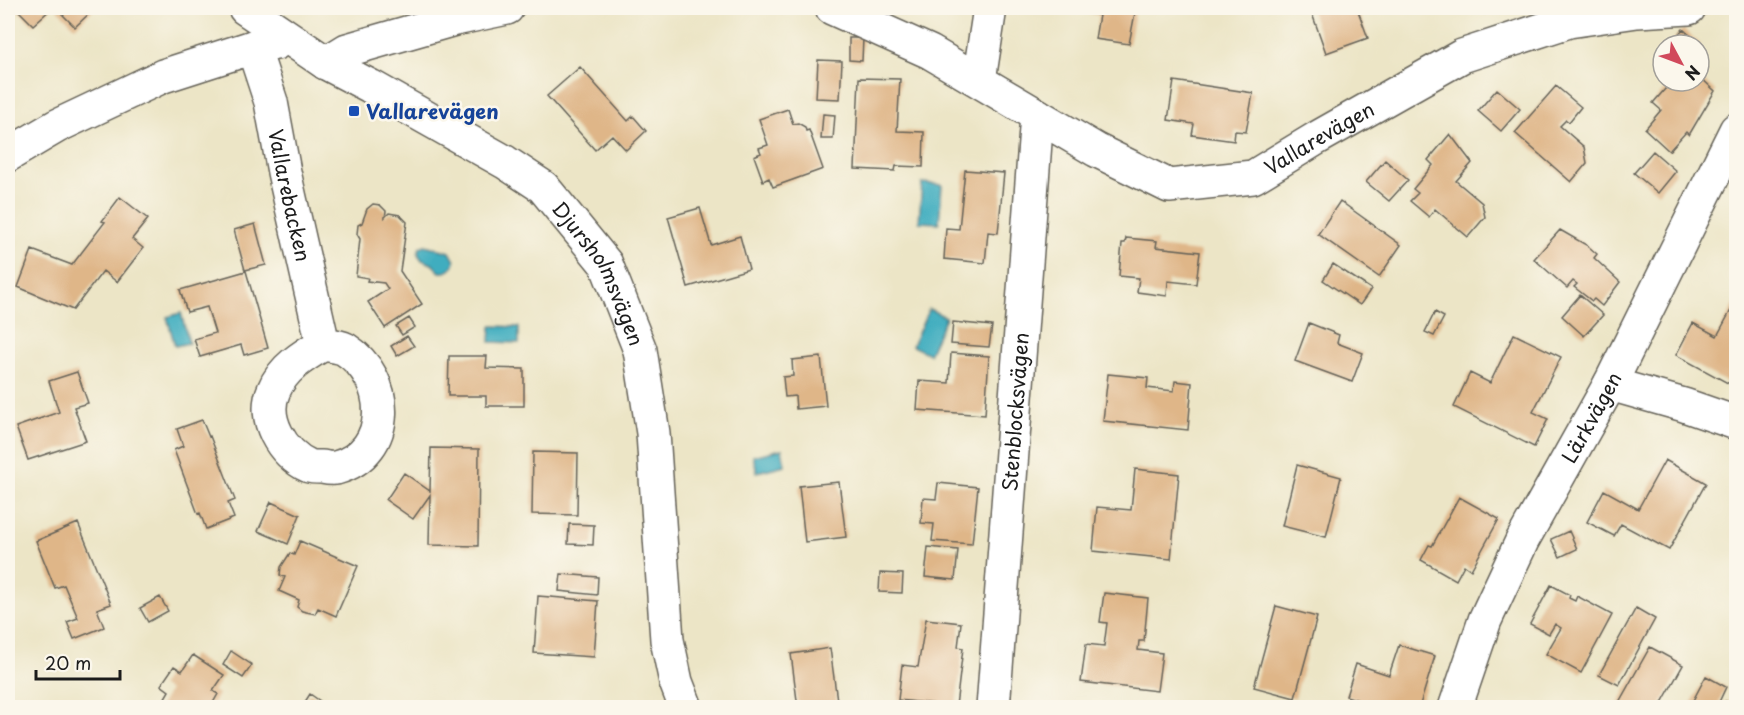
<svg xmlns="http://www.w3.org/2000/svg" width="1744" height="715" font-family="'Playpen Sans',sans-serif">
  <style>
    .water { fill: #40adbf; stroke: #2e646e; stroke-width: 1.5 }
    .building { fill: #dfb688 }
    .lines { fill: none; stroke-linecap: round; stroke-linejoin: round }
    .minor-casing { stroke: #656258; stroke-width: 36 }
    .minor { stroke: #fff; stroke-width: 33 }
    .transit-dot { fill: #1a4fb4; stroke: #fbf7ec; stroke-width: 2 }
    .labels { text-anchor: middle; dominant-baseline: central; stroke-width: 5; stroke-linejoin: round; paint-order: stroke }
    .transit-label { font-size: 20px; font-weight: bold; fill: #164399; stroke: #fbf7ec; text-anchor: start }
    .street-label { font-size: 20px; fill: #1c1c1c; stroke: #fbf7ec }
  </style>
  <rect width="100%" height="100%" fill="#fbf7ec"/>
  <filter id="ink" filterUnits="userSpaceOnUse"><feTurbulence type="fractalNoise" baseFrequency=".0167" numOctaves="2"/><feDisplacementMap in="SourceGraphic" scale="12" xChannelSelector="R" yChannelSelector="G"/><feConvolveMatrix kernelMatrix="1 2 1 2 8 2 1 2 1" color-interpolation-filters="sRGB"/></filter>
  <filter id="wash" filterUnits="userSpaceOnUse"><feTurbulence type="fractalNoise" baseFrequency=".008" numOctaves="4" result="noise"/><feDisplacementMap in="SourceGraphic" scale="24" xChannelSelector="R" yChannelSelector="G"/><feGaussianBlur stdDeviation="1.35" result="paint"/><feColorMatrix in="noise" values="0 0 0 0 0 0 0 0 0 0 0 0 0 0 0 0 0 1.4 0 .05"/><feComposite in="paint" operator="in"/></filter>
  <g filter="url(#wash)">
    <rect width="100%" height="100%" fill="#ece5c6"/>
    <path class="water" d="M922,183L942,185L939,223L919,222Z
      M425,245L450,252L455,261C453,269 449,273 440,272L432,264L422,260L418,254L420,247Z
      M929,309L946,317L929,354L912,346Z
      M181,313L189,343L175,346L167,317Z
      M491,326L519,327V343L490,342Z
      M782,449L785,465L757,472L753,456Z"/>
    <g id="blocks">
      <path class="building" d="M16,8H52L33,25Z
        M56,8H95L75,27Z
        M1088,8H1136L1129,44L1095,39L1099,15L1087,13Z
        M1310,8H1357L1368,38L1326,53Z
        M1683,29L1701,45H1669Z
        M849,38H863L862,61L849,60Z
        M818,60L842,61L840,99L816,98Z
        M580,67L628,121L633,116L646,131L626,150L612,135L595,150L547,96Z
        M1699,76L1715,91L1689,135L1686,132L1669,151L1645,129L1661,110L1653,103L1672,81H1699Z
        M859,78L900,79L897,131L924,132L923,167L896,166L895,171L855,169Z
        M1174,81L1253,93L1246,132L1235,131L1234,141L1192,135L1194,124L1168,120Z
        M1556,86L1581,107L1569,122L1566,120L1560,126L1584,147L1587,163L1571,182L1515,133Z
        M1497,89L1520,109L1501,131L1478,111Z
        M788,109L793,124L798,123L805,127L806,131L809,130L823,169L773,187L769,178L763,181L754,156L761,153L759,148L768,145L759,119Z
        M823,114L835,115L833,139H821Z
        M1450,134L1472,163L1456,181L1482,203L1485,217L1468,237L1435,209L1429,217L1410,201L1418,193L1413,189L1433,165L1428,160Z
        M1653,151L1676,171L1658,193L1634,173Z
        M1385,160L1408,180L1389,201L1366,182Z
        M965,170L1004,173L998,233L988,232L985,263L944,259L946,228L959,229Z
        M120,197L148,219L132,239L143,248L117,282L103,271L73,310L18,287L32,250L72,265L105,222L102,221Z
        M1340,201L1401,245L1379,277L1318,234Z
        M373,204L380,205L386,211L385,217L389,213L400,215L407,222L400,271L422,304L385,328L368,302L388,289L384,283L367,281L368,278L356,276L360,239L357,234L358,225L362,223L367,209Z
        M700,208L711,245L740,236L749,269L688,287L668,217Z
        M255,224L266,265L245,270L234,230Z
        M1560,230L1588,246L1597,254L1594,258L1620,282L1602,306L1594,299L1592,301L1574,287L1577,284L1573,281L1567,288L1534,259Z
        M1126,238L1157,241L1156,247L1200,252L1196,284L1168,281L1167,296L1137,292L1139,278L1119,276L1122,243H1125Z
        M1333,264L1371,289L1360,305L1323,280Z
        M246,271L268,348L244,355L241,345L200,357L194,339L215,333L207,307L187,312L180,290Z
        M1580,295L1603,315L1584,336L1562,316Z
        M1736,301V384L1735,387L1676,355L1693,323L1717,336Z
        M1435,312L1444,317L1434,336L1425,332Z
        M409,318L415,327L402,335L396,326Z
        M953,322L992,326L989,347L951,344Z
        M1309,323L1339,335L1337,343L1363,353L1352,382L1295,361Z
        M1514,334L1561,357L1533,412L1548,419L1534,447L1454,407L1470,373L1490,383Z
        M407,336L414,346L397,356L391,346Z
        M951,353L989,356L985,415L917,410L919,381L949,383Z
        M449,356H487L486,368L524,369V406H486V396H448Z
        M821,357L826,406L796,409L795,396L785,397L783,377L793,376L792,360Z
        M77,372L88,403L74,407L86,441L28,460L16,427L59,412L49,381Z
        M1108,374L1148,378L1147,388L1174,391L1175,381L1192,383L1188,430L1103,421Z
        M202,420L209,437L210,436L235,500L228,503L234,518L206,529L200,513L198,514L174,450L183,446L177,429Z
        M431,448L479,449L478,546L429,545L430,495L413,519L386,500L404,473L430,491Z
        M533,452L578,453L577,515L532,514Z
        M1665,460L1706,483L1669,550L1621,524L1614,536L1587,522L1604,490L1638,509Z
        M1297,465L1341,477L1326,537L1282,526Z
        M1135,469L1179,474L1171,559L1093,551L1097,507L1131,510Z
        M839,482L846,537L805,542L799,486Z
        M938,483L978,487L972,544L932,541L934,524L921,523L923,498L936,499Z
        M1459,497L1499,519L1471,570L1464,565L1456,580L1421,560L1429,545L1432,546Z
        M271,502L300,515L288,544L258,531Z
        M78,523L111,604L97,609L104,627L74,639L67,622L78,618L64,585L55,588L36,541Z
        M569,524L594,525L593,545L568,544Z
        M1569,531L1577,549L1560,557L1551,539Z
        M300,541L358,566L336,616L318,608L315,614L302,611L297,607L299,600L279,591L285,577L280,575L281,567L290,553L294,555Z
        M928,547L958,550L955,580L925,577Z
        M880,573L903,574L902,593L879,592Z
        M561,574L598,577L597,595L559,591Z
        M1551,585L1570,595L1569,598L1575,601L1577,596L1612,615L1581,673L1546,654L1561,628L1555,624L1549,634L1530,624Z
        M1104,593L1148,598L1144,641H1139L1138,650L1162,653L1157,691L1081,682L1086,644L1104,646L1107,623L1100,622Z
        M538,596L598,601L594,657L534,653Z
        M160,597L168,611L148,622L140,608Z
        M1276,606L1317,617L1295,698L1254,687Z
        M1636,608L1655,619L1619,685L1599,675Z
        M926,619L961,623L958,647L963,648L956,706L898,700L902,665L918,667Z
        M1399,645L1435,656L1419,708H1384L1346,696L1356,664L1389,675Z
        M1650,647L1683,665L1659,708H1625L1618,704Z
        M830,648L838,708H798L791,654Z
        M231,651L252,665L243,678L223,665Z
        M193,655L224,675L213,691L218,694L210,708H159L169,691L161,685L174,666L182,671Z
        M1706,676L1726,687L1719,702L1724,704L1726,701L1736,708H1689Z
        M310,694L330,708H301Z"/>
    </g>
  </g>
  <g filter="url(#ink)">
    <use href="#blocks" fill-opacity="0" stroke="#656258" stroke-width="1.5"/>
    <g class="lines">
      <g class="minor-casing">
        <g id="minor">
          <path id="s1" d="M245,8L326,63L370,86L505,162L543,187L606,264L640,350L653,433L667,640L676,682L686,708"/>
          <path id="s2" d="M832,8L930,52L1096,150L1169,186L1253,177L1317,138L1462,56L1569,21L1637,11L1689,8"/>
          <path id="s3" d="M253,47L271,102L284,172L323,344C303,356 283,368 274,390C261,418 282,454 309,466C312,467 318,467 322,467C327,468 332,469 336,468C394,452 391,378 345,349C339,346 329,345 323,344"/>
          <path d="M326,63L347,50L455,19L507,8"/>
          <path d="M979,80L990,8"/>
          <path d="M8,155L57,126L163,76L253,47L276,43"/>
          <path d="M1610,384L1684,405L1736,423"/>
          <path id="s4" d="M993,708L1037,115"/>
          <path id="s5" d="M1455,708L1485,620L1522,541L1610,384L1736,130"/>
        </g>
      </g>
      <use href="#minor" class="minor"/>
    </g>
  </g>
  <rect class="transit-dot" x="348" y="105" width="12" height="12" rx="3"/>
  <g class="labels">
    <g class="transit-label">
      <text x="366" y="111">Vallarevägen</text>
    </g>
    <g class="street-label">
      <text stroke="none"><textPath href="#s2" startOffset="543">Vallarevägen</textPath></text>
      <text stroke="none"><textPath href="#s3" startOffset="153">Vallarebacken</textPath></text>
      <text stroke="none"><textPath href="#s1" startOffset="452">Djursholmsvägen</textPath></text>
      <text stroke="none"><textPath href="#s4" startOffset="297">Stenblocksvägen</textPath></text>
      <text stroke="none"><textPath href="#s5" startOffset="322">Lärkvägen</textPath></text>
    </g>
  </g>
  <rect width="1744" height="715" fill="none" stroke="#fbf7ec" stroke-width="30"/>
  <g transform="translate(1681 63) rotate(131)"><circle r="28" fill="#fbf7ec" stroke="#a29f99" stroke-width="1.5"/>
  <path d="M0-4.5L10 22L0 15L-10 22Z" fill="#d1495b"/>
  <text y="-9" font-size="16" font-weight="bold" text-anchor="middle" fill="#1c1c1c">N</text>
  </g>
  <path d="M36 670v9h84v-9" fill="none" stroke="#1c1c1c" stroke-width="3"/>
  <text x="45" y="670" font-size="18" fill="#1c1c1c" stroke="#fbf7ec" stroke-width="4.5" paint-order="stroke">20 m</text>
</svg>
